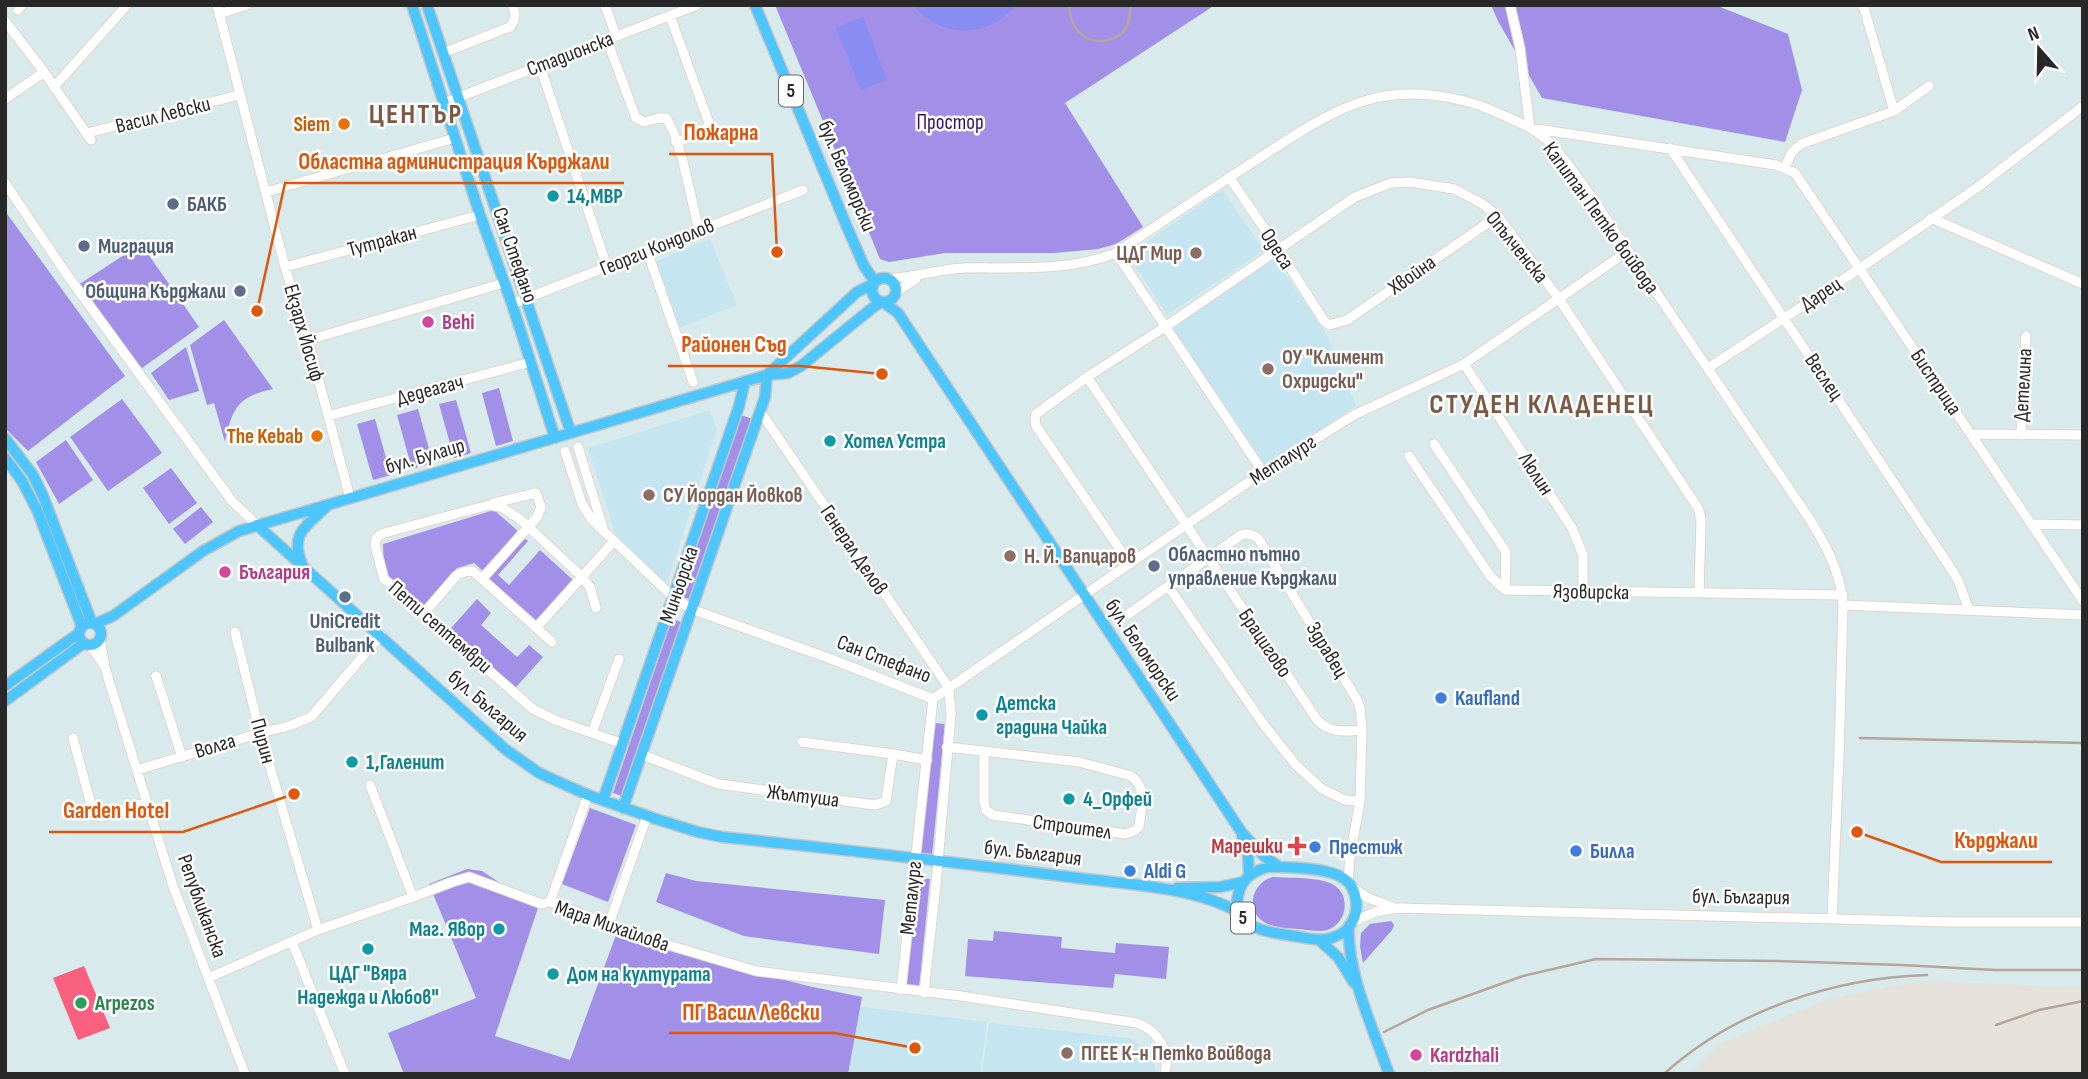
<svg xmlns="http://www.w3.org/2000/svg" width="2088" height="1079" font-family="'Sofia Sans Condensed',sans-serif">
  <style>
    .industrial { fill: #e4e2da }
    .education { fill: #c5e6f0 }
    .green { fill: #a28fe8 }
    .pitch { fill: #898cf1 }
    .water { fill: #f9607d }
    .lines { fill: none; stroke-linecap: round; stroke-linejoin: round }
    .minor-casing { stroke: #e3d5cd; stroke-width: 11 }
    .major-casing { stroke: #c7c7c7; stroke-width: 13 }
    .minor { stroke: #fff; stroke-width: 9 }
    .major { stroke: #4dc5fd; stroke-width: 10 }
    .rail { stroke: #b5a59b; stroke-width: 2.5 }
    .food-dot { fill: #e8710a; stroke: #fff; stroke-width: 2.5 }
    .culture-dot { fill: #0f9aa8; stroke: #fff; stroke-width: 2.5 }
    .service-dot { fill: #5c6f8a; stroke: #fff; stroke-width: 2.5 }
    .education-dot { fill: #8d6e63; stroke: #fff; stroke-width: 2.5 }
    .hotel-dot { fill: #d1479c; stroke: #fff; stroke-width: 2.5 }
    .shop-dot { fill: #3f7fe0; stroke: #fff; stroke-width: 2.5 }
    .health-dot { fill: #e0444e; stroke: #fff; stroke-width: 2.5 }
    .leisure-dot { fill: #2e9e5b; stroke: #fff; stroke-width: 2.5 }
    .labels { text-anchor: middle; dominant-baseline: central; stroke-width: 5; stroke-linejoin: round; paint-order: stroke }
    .shield { fill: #fff; stroke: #686868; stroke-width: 2 }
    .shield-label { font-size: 19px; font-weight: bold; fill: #282828 }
    .street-label { font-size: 21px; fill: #282828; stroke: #fff }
    .park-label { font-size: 21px; fill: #31136a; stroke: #fff }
    .food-label { font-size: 21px; font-weight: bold; fill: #c56008; stroke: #fff; text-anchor: end }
    .culture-label { font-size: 21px; font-weight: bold; fill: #0d838f; stroke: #fff; text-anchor: start }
    .service-label { font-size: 21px; font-weight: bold; fill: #4e5e75; stroke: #fff; text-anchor: start }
    .education-label { font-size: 21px; font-weight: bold; fill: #785e54; stroke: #fff; text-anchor: start }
    .hotel-label { font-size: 21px; font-weight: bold; fill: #b23c85; stroke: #fff; text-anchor: start }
    .shop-label { font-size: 21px; font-weight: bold; fill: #366cbe; stroke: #fff; text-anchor: start }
    .health-label { font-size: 21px; font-weight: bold; fill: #be3a42; stroke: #fff; text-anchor: end }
    .leisure-label { font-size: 21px; font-weight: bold; fill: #27864d; stroke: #fff; text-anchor: start }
    .district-label { font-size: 28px; font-weight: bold; letter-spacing: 2px; fill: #7c5945; stroke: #fff }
    .leader { fill: none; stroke: #de570d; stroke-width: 2.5 }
    .callout-dot { fill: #de570d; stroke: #fff; stroke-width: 2.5 }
    .callout-label { font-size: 23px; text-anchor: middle; font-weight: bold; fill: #de570d; stroke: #fff; stroke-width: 5; stroke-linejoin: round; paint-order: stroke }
  </style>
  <rect width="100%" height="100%" fill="#d8eaec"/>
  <path class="industrial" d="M1918,981L2083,987V1074H1690L1721,1043L1829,999Z"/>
  <path class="education" d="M1222,190L1264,250L1167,315L1128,255Z
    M710,239L737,305L679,328L652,263Z
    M1273,257L1326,333L1356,406L1265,468L1167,328Z
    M710,410L717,429L667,583L618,542L588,448Z
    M854,1006L987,1022L980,1074H842Z
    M989,1023L1129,1038L1144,1047L1153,1059L1156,1074H982Z"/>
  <path class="green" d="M775,5H1215L1065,103L1143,227L1116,244L1098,249L1054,253H945L889,262L880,259Z
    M1491,5H1719L1720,7L1788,34L1802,90L1785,142L1542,98L1498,21Z
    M5,211L125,376L28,451L5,428Z
    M141,244L199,327L138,371L78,285Z
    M224,320L273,389C238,396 232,408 225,442L214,403L207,405L190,345Z
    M186,347L199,391L169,400L151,373Z
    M499,388L513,441L496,446L482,393Z
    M122,399L162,453L108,491L70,437Z
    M456,400L471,453L454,458L439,404Z
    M418,409L433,463L412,469L397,415Z
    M740,415L753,419L689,599L677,595Z
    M375,419L391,475L373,480L357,424Z
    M66,440L93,480L59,504L36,462Z
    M171,468L197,503L169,524L143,488Z
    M201,507L213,522L185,544L173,529Z
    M494,510L519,532L483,571L474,563L457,568L422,608L384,574L383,544Z
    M523,537L528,541L498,575L509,585L540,550L573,580L537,621L487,577Z
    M477,599L491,613L481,625L517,657L529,645L543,657L510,694L444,636Z
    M672,619L681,622L622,796L613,793Z
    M933,723L945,724L932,856L920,855Z
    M590,808L636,825L608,902L562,884Z
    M467,869L482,871L538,908L495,1036L570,1060L616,935L808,986L862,997L848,1074H404L388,1033L476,998L429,884Z
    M666,873L696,881L885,900L879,954L744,936L656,902Z
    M1273,877C1289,878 1318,877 1332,884C1352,894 1347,924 1327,930C1320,932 1313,930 1306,930C1293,928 1275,929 1264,922C1244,909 1253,882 1273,877Z
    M917,878L930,879L919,989L905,988Z
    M1391,921L1394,925L1392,930L1363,963L1360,946L1361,933L1370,924Z
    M994,931L1062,937L1061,948L1115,953L1116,943L1169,947L1166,979L1115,974L1113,988L965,976L968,939L993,941Z"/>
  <path class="pitch" d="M913,5H1016C988,39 941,39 913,5Z
    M863,17L887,80L861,90L836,28Z"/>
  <path class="water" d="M84,966L110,1028L78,1040L53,978Z"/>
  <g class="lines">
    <g class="minor-casing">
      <path id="minor" d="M217,5L285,267L308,340L350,498
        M605,5L616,36
        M1510,5L1520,48L1530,128L1776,165L1795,173L2083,601
        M1863,5L1894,111
        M18,10L22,5
        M219,14L247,5
        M670,16L709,123C705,135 688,138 676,142
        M5,21L44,72L91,140
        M607,40L636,118L644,122L659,118H666C681,138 692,204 699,231
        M443,53L510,27C516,19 516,14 512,5
        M540,66L607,267
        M54,87L127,5
        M5,99L44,72
        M444,103L697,5
        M87,133L239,95
        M1670,148L1946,561L1958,580L1969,610
        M1785,167L1792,152L1801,144L1894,111L1929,86
        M1229,177L1279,250L1324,321L1329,325L1347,320L1498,216
        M5,183L65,272L186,438L232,501L257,525
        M266,192L455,138
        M1931,218L2083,284
        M647,251L693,382
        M1116,253L1263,472
        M285,267L480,215
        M889,279C914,277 940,269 965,268C1016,267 1066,272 1116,253C1166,219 1216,186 1267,153C1300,132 1333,109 1371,99C1411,89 1458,95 1496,112C1513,120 1533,127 1547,140C1565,157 1578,179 1593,199L1809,518C1826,545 1841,573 1843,605L1839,754L1832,919
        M896,292L916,279
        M512,304L803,190
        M308,340L504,283
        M1464,364L1572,528L1583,555V592
        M1708,368L1859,269L1978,187L2083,106
        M1087,377C1164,492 1241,607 1318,721C1332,734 1345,731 1362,730L1360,708L1356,698L1258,538C1252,534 1247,533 1241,535L1127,615
        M760,411L949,688L951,714L936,884L924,993
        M328,416L531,362
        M1972,434L2083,435
        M2021,435L2026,336
        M1434,444L1506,552L1505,590
        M578,447L603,528
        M565,451L582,504L592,520L672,596L691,609L831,659L933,699
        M1409,456L1491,577L1505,590L1843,595
        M2033,524L2083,525
        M1130,564L1036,426L1035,418L1036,414L1087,377L1165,327L1355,197L1391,183L1410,182L1454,189L1481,203L1498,216L1559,299L1698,508L1701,519L1699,593
        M482,579L537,517L541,507L536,493L494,503
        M1168,586L1264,725L1296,765L1322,789L1345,800L1360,801
        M1843,605L2083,615
        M596,608L590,587L581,576L520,519L501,507L489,505L381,534L376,539L375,545L384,579L533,709L555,720L623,744
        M424,613L456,576C462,572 467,570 474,572L552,642
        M537,627L614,541
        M235,632L260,733L318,930
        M100,639L105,668L173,886L245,1074
        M90,645L103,664
        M156,676L182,757
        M933,699L1263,472L1354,415L1464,364L1628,251
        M592,733L619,659
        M73,738L93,812L96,816L102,817L147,802
        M802,742L893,754
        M947,747L1079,762L1131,776C1149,790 1141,807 1139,827L1134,831L1125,834L993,815L986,810L984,802V751
        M643,755L718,784L875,805L886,801L893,754L927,760
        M137,770L260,733L289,726L311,717L381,635
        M370,785L413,897
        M1348,882L1350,857L1360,801L1362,730
        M1352,887L1368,898L1393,907
        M550,902L588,795
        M1352,922L1375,912L1398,908L1951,922H2083
        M609,924L647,816
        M292,942L345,1074
        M208,978L318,930L413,897L452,882L469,877L542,904L550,902L609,924L611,928L756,971L961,996L1137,1023C1159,1031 1170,1051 1165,1074
        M901,990L933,699"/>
    </g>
    <g class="major-casing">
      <path id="major" d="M412,5L480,215L512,304L555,438
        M427,5L571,433
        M755,5L847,227L864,266L875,282
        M872 290a12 12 0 1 1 24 0a12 12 0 1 1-24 0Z
        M883,302L898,313L1242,833L1264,856L1279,867
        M767,375L857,292L873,284
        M5,438L33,475L43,496L92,623
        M5,458L22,481L37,510L82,627
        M257,525L505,749L539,773L588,795L656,819L698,832L722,837C838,849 954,862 1070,877C1122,884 1194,886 1240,913
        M302,564C289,533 307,526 328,505
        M79 634a11 11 0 1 1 22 0a11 11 0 1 1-22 0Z
        M95,624L113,616L203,551L239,531L767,375L788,373L801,366L871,309L881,302
        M5,686L79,633
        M5,701L84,643
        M603,800L739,406L745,381
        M623,808L765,397L767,375
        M1242,836L1248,855L1249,875
        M1269,867C1287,867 1329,868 1343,878C1351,883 1355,892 1356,901C1357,908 1356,915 1352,922C1349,928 1343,934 1336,936C1323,943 1308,938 1294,936C1268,933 1226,927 1240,889C1245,876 1256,870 1269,867Z
        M1177,888L1220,887L1243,882
        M1349,926C1346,971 1374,1031 1389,1074
        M1319,940L1338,957L1354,983"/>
    </g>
    <use href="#minor" class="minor"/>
    <use href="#major" class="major"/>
    <path class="rail" d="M1069,5C1070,26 1081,42 1103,41C1109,40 1118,37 1123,32C1129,26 1130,14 1131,5
      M1860,738L2083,743
      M1996,1025L2039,1010L2083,1001
      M1384,1032L1428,1010L1523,976L1596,959L1777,961L1901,965L1995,970H2083
      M1664,1074C1734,1010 1834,978 1927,975"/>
  </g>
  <g class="food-dot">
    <circle cx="344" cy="124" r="7"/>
    <circle cx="317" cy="436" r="7"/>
  </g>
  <g class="culture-dot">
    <circle cx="553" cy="196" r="7"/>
    <circle cx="830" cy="441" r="7"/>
    <circle cx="982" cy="715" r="7"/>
    <circle cx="352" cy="762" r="7"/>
    <circle cx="1069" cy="799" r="7"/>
    <circle cx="499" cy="929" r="7"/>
    <circle cx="368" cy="949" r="7"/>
    <circle cx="553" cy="974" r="7"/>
  </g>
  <g class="service-dot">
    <circle cx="173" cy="204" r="7"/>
    <circle cx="84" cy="246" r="7"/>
    <circle cx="240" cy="291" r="7"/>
    <circle cx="1154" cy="566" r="7"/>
    <circle cx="345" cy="597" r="7"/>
  </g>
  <g class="education-dot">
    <circle cx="1196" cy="253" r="7"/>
    <circle cx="1268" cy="369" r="7"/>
    <circle cx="649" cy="495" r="7"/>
    <circle cx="1010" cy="556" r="7"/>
    <circle cx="1067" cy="1053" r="7"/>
  </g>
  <g class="hotel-dot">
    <circle cx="428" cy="322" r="7"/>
    <circle cx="225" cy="572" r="7"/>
    <circle cx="1416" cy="1055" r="7"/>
  </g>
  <g class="shop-dot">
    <circle cx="1441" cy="698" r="7"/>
    <circle cx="1315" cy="847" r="7"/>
    <circle cx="1576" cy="851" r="7"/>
    <circle cx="1130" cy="871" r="7"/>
  </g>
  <path class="health-dot" d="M1293.5 835.5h7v7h7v7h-7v7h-7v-7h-7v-7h7z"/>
  <circle class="leisure-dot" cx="81" cy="1003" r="7"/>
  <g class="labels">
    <g class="shield">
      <rect x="779" y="75.5" width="24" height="31" rx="5"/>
      <rect x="1231" y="902.5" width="24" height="31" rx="5"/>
    </g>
    <g class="shield-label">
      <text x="791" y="91">5</text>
      <text x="1243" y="918">5</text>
    </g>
    <g class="street-label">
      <text transform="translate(570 54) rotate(-21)">Стадионска</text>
      <text transform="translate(163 115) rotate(-14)">Васил Левски</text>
      <text transform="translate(847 176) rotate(67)">бул. Беломорски</text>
      <text transform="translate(1601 218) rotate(54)">Капитан Петко войвода</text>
      <text transform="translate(382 241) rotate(-15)">Тутракан</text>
      <text transform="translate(657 247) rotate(-22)">Георги Кондолов</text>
      <text transform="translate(1517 247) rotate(51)">Опълченска</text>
      <text transform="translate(1277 249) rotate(57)">Одеса</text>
      <text transform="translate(515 255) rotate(71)">Сан Стефано</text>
      <text transform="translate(1412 275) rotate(-35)">Хвойна</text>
      <text transform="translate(1821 294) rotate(-33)">Дарец</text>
      <text transform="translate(304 333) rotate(74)">Екзарх Йосиф</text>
      <text transform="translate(1824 377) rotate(56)">Веслец</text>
      <text transform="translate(1936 382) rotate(56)">Бистрица</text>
      <text transform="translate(2023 385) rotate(-87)">Детелина</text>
      <text transform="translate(430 390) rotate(-15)">Дедеагач</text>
      <text transform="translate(425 456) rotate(-16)">бул. Булаир</text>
      <text transform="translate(1283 460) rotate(-33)">Металург</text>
      <text transform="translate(1536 474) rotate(57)">Люлин</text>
      <text transform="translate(854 550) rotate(56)">Генерал Делов</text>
      <text transform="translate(679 585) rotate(-71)">Миньорска</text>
      <text transform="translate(1591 592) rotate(1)">Язовирска</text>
      <text transform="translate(440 627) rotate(41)">Пети септември</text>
      <text transform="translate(1265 643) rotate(56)">Брацигово</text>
      <text transform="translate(1143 650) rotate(56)">бул. Беломорски</text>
      <text transform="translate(1327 650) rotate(59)">Здравец</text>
      <text transform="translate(884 659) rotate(21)">Сан Стефано</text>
      <text transform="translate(488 706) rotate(41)">бул. България</text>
      <text transform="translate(263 741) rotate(75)">Пирин</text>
      <text transform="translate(215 746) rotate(-17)">Волга</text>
      <text transform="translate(803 796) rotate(7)">Жълтуша</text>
      <text transform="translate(1072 827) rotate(8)">Строител</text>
      <text transform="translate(1033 853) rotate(7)">бул. България</text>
      <text transform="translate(1741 897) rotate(1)">бул. България</text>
      <text transform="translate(911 898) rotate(-84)">Металург</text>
      <text transform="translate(202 906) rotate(70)">Републиканска</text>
      <text transform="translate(612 926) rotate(19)">Мара Михайлова</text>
    </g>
    <g class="park-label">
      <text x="950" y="122">Простор</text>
    </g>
    <g class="food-label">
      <text x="330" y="124">Siem</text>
      <text x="303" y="436">The Kebab</text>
    </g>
    <g class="culture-label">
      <text x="567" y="196">14,МВР</text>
      <text x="844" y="441">Хотел Устра</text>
      <text x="996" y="703">Детска<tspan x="996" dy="24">градина Чайка</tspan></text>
      <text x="366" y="762">1,Галенит</text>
      <text x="1083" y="799">4_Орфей</text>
      <text x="485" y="929" text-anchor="end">Маг. Явор</text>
      <text x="368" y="973" text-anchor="middle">ЦДГ "Вяра<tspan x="368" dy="24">Надежда и Любов"</tspan></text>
      <text x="567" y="974">Дом на културата</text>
    </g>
    <g class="service-label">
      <text x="187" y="204">БАКБ</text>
      <text x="98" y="246">Миграция</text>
      <text x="226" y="291" text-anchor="end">Община Кърджали</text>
      <text x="1168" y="554">Областно пътно<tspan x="1168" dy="24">управление Кърджали</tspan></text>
      <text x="345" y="621" text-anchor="middle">UniCredit<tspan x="345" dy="24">Bulbank</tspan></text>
    </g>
    <g class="education-label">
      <text x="1182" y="253" text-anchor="end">ЦДГ Мир</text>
      <text x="1282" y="357">ОУ "Климент<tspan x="1282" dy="24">Охридски"</tspan></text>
      <text x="663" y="495">СУ Йордан Йовков</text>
      <text x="1024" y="556">Н. Й. Вапцаров</text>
      <text x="1081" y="1053">ПГЕЕ К-н Петко Войвода</text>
    </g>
    <g class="hotel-label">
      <text x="442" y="322">Behi</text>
      <text x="239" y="572">България</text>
      <text x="1430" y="1055">Kardzhali</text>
    </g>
    <g class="shop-label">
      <text x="1455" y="698">Kaufland</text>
      <text x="1329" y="847">Престиж</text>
      <text x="1590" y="851">Билла</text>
      <text x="1144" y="871">Aldi G</text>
    </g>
    <g class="health-label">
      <text x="1283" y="846">Марешки</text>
    </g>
    <g class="leisure-label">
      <text x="95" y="1003">Arpezos</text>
    </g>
    <g class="district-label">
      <text x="416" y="114">ЦЕНТЪР</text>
      <text x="1542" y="404">СТУДЕН КЛАДЕНЕЦ</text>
    </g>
  </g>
  <path class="leader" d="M777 252L772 154H669M257 311L285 183H624M882 374L801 366H668M294 794L183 832H49M1857 832L1941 862H2052M915 1048L834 1033H669"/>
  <g class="callout-dot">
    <circle cx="777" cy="252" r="7"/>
    <circle cx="257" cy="311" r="7"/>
    <circle cx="882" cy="374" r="7"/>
    <circle cx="294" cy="794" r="7"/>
    <circle cx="1857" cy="832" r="7"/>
    <circle cx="915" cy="1048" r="7"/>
  </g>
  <g class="callout-label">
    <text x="721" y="140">Пожарна</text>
    <text x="454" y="169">Областна администрация Кърджали</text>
    <text x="734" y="352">Районен Съд</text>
    <text x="116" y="818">Garden Hotel</text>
    <text x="1996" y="848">Кърджали</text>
    <text x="751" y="1020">ПГ Васил Левски</text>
  </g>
  <rect width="2088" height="1079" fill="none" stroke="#282828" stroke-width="14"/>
  <g transform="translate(2039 49) rotate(340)" stroke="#ffffff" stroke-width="5" paint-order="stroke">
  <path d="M0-5L12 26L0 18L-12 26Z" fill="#282828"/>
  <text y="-10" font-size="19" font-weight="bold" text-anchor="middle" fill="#282828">N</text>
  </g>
</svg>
